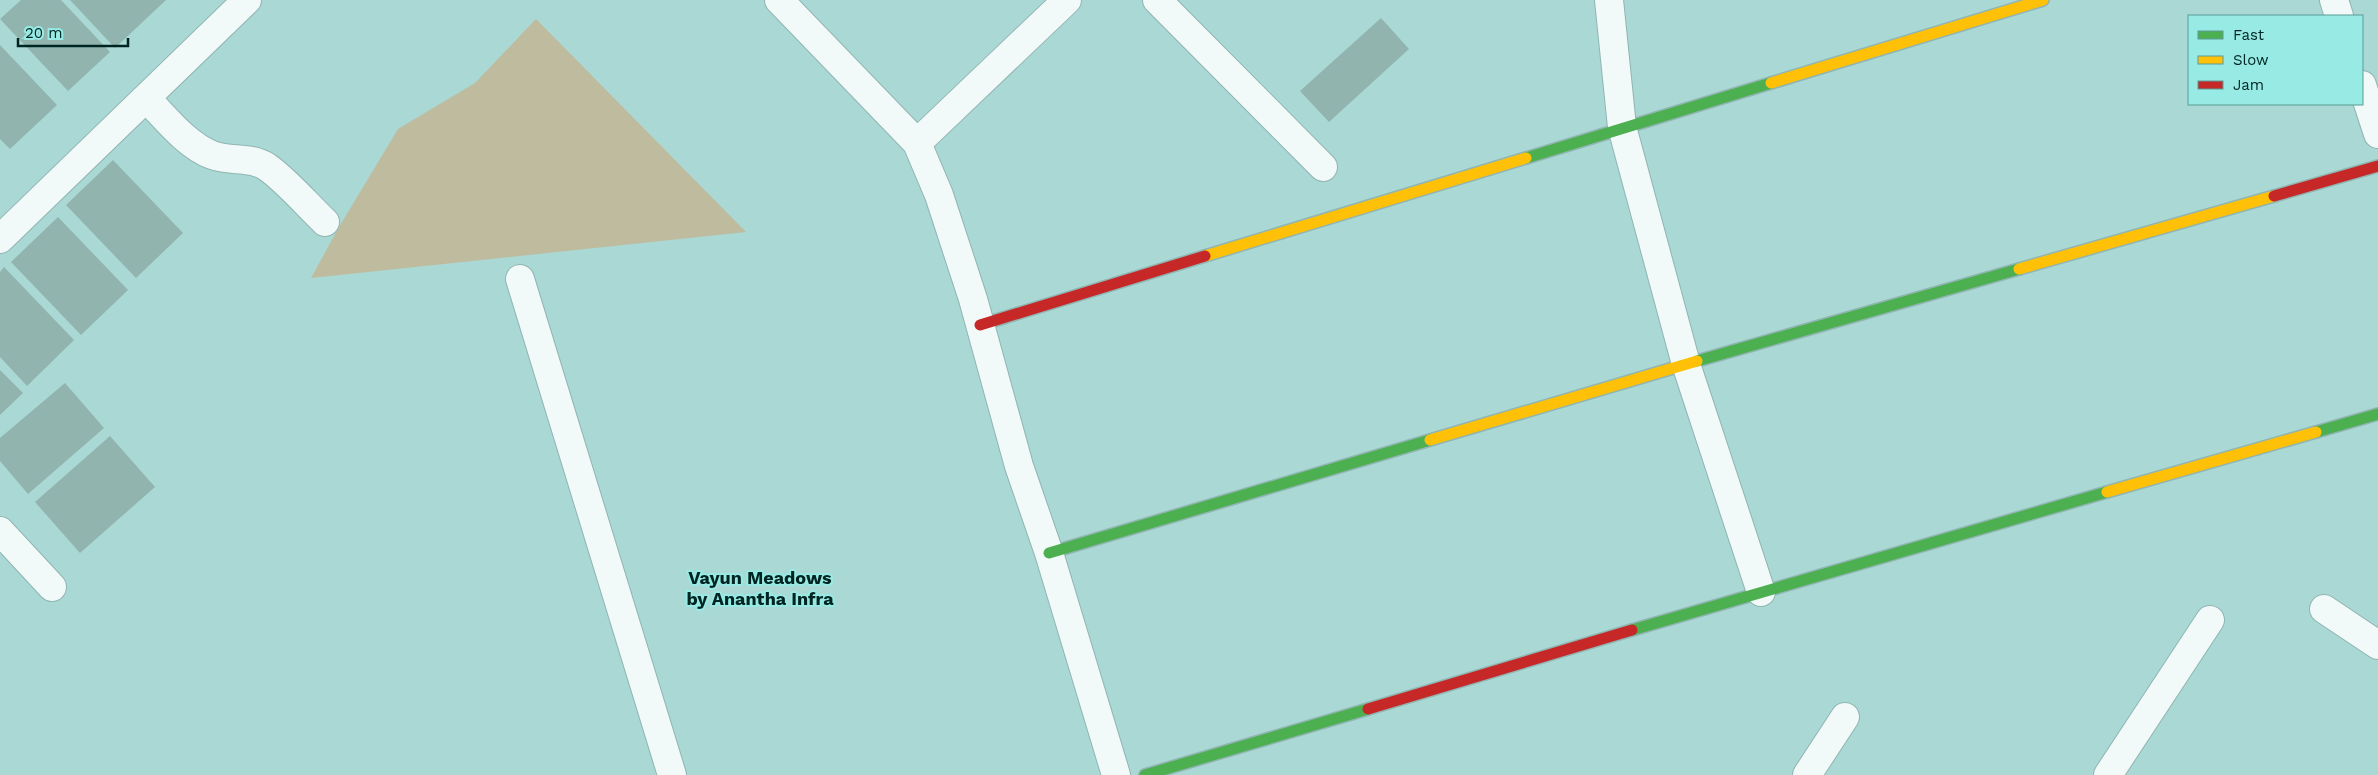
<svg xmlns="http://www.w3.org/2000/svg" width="2378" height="775" font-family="'Work Sans',sans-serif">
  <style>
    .green { fill: #bebb9e }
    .building { fill: #91b4ae }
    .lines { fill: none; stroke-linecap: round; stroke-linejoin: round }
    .street-casing { stroke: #90b5b2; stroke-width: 30 }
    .fast-casing { stroke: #90b5b2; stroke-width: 14 }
    .slow-casing { stroke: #90b5b2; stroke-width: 14 }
    .jam-casing { stroke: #90b5b2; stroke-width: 14 }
    .street { stroke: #f2f9f9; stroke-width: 28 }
    .fast { stroke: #4caf50; stroke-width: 11 }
    .slow { stroke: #ffc107; stroke-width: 11 }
    .jam { stroke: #c62828; stroke-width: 11 }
    .labels { text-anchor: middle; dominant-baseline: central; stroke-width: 4; stroke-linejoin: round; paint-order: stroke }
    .neighbourhood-label { font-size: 18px; font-weight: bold; fill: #002422; stroke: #97ebe4 }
  </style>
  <rect width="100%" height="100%" fill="#aad8d4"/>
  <path class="green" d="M536,19L746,232L311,278L339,227L398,129L475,83Z"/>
  <path class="building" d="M21,0H61L110,52L68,91L0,19Z
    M70,0H166L115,48Z
    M1381,18L1409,49L1329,122L1300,91Z
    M0,45L57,105L10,149L0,139Z
    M113,160L183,233L136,278L66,205Z
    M58,217L128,290L81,335L11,262Z
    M4,267L74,340L27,386L0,357V272Z
    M0,370L23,393L0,415Z
    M65,383L104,428L28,494L0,461V438Z
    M110,436L155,487L80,553L35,502Z"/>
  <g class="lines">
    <g class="street-casing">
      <path id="street" d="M779,0L917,143L1067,0
        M1157,0L1323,167
        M1609,0L1622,127L1686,364L1761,592
        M2334,0L2339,16
        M2362,85L2378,134
        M146,98C165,117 186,145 212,155C231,162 250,156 267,167C286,180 308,206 325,222
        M917,143L939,195L973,299L1019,466L1049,553L1116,775
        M0,239L247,0
        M520,279L672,775
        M0,531L52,587
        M2324,609L2378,645
        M1807,775L1845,717
        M2108,775L2210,620"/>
    </g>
    <g class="fast-casing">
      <path id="fast" d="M1526,158L1771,83
        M1697,361L2019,269
        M2316,432L2378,414
        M1049,553L1430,440
        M1632,630L2107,492
        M1145,775L1368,709"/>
    </g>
    <g class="slow-casing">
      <path id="slow" d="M1771,83L2043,0
        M1205,256L1526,158
        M2019,269L2274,196
        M1430,440L1697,361
        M2107,492L2316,432"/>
    </g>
    <g class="jam-casing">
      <path id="jam" d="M2274,196L2378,166
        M980,325L1205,256
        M1368,709L1632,630"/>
    </g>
    <use href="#street" class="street"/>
    <use href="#fast" class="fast"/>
    <use href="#slow" class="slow"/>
    <use href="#jam" class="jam"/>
  </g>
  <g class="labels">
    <g class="neighbourhood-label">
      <text x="760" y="577">Vayun Meadows<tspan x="760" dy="21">by Anantha Infra</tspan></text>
    </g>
  </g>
  <rect x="2188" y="15" width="175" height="90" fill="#97ebe4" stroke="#5b9b96"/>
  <rect x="2198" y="31" width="25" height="8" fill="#4caf50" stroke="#5b9b96"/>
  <text x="2233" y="40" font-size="15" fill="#002422">Fast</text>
  <rect x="2198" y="56" width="25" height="8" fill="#ffc107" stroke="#5b9b96"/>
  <text x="2233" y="65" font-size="15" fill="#002422">Slow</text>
  <rect x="2198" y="81" width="25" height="8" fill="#c62828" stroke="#5b9b96"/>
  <text x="2233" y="90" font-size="15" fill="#002422">Jam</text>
  <path d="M18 38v8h110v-8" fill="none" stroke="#002422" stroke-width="2.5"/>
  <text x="25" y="38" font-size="15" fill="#002422" stroke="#97ebe4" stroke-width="4" paint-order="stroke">20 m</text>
</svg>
